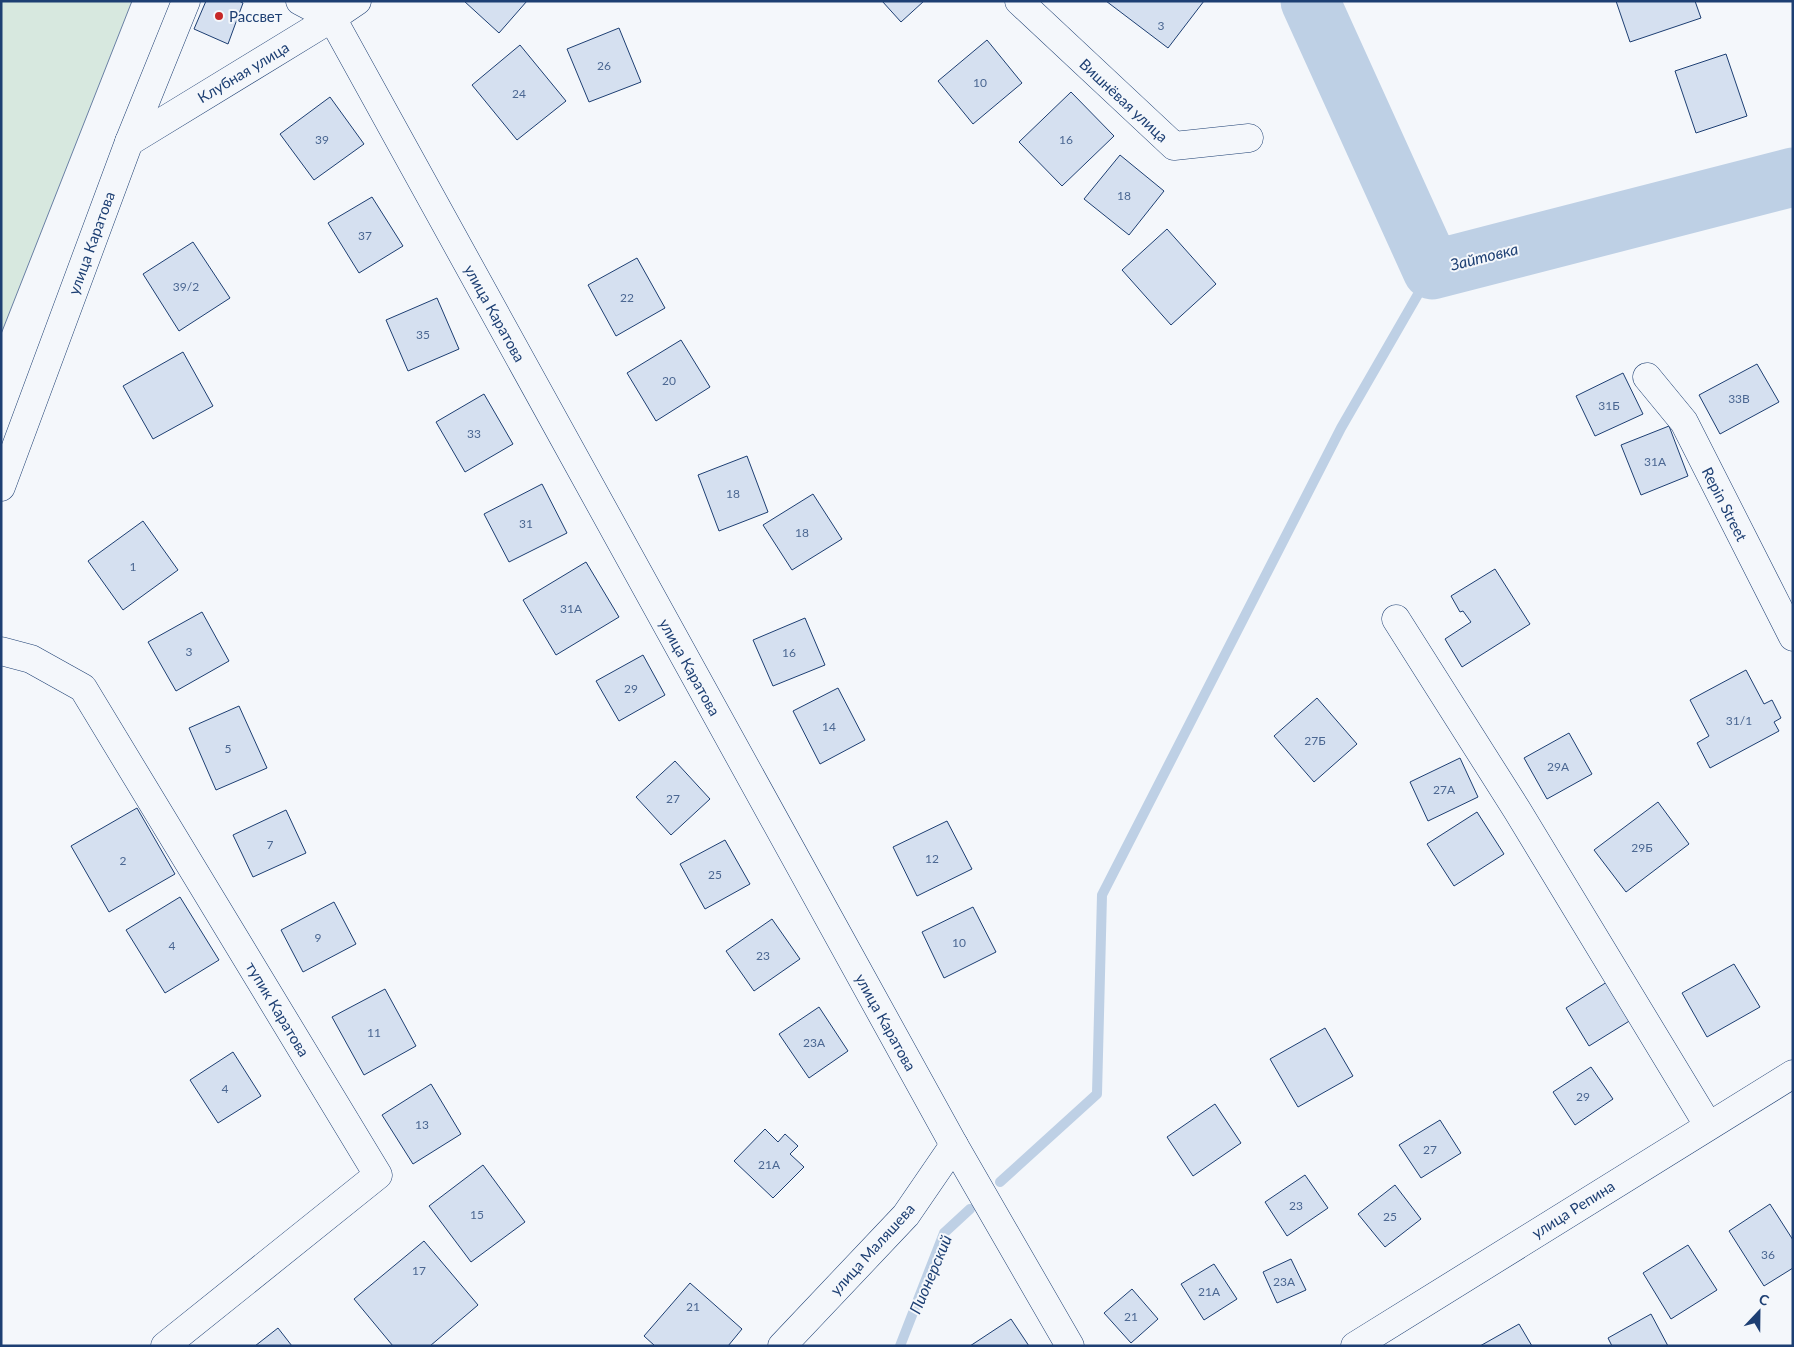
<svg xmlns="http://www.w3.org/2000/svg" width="1794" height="1347" font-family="Lato,sans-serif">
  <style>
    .green { fill: #d7e8df; stroke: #687fa3 }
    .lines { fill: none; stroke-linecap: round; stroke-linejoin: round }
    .stream { stroke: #bed0e5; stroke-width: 10 }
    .river { stroke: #bed0e5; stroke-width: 59 }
    .building { fill: #d5e0f0; stroke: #1d3f73 }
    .minor-casing { stroke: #1d3f73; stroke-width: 29 }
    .tertiary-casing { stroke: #1d3f73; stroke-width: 29 }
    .secondary-casing { stroke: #1d3f73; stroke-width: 29 }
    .minor { stroke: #f4f7fb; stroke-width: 28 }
    .tertiary { stroke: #f4f7fb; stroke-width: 28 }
    .secondary { stroke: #f4f7fb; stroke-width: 28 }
    .poi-dot { fill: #c62828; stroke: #f4f7fb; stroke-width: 2 }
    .labels { text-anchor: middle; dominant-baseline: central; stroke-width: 4; stroke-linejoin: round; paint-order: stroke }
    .number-label { font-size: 12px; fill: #4b6792 }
    .poi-label { font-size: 15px; fill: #1d3f73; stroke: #f4f7fb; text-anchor: start }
    .street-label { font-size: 15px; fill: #1d3f73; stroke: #f4f7fb }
    .water-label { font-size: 16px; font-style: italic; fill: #1d3f73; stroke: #f4f7fb }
  </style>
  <rect width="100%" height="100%" fill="#f4f7fb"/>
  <path class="green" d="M1,1H132L1,334Z"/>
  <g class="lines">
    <path class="stream" d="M1000,1182L1097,1094L1102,895L1341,428L1432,270
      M900,1346L944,1233L970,1209"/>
    <path class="river" d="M1310,1L1432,270L1793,177"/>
  </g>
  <path class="building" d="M206,1H239L243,3L228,44L194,29Z
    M464,1H527L499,33Z
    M882,1H924L901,22Z
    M1106,1H1204L1168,48Z
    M1616,1H1695L1701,18L1630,42Z
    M619,28L641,82L589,102L567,49Z
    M987,40L1022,83L973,124L938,81Z
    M520,45L566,101L517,140L472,85Z
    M1726,54L1747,116L1696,133L1675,71Z
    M1071,92L1114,136L1062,186L1019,142Z
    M330,97L364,144L314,180L280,134Z
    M1120,155L1164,191L1129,235L1084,199Z
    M372,197L403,246L359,273L328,223Z
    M1167,229L1216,284L1171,325L1122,270Z
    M193,242L230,298L179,331L143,274Z
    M637,258L665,308L616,336L588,285Z
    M437,298L459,349L408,371L386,320Z
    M681,340L710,387L656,421L627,373Z
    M183,352L213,406L153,439L123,386Z
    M1757,364L1779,402L1720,434L1699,395Z
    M1623,373L1643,414L1595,436L1576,396Z
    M484,394L513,444L465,472L436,422Z
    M1669,426L1688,476L1641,495L1621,445Z
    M747,456L768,512L719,531L698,475Z
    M542,484L567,533L509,562L484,514Z
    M813,494L842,539L792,570L763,525Z
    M143,521L178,570L123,610L88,561Z
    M586,562L619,617L556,655L523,600Z
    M1495,569L1530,624L1462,667L1445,639L1471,622L1463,611L1460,612L1451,596Z
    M202,612L229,661L176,691L148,642Z
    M805,618L825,665L773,686L753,640Z
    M643,655L665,695L619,721L596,681Z
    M1746,670L1764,704L1772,700L1781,718L1774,722L1779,731L1710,768L1697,743L1709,736L1690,700Z
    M838,688L865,740L820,764L793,711Z
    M1317,698L1357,744L1314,782L1274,736Z
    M239,706L267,768L216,790L189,728Z
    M1569,733L1592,774L1547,799L1524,758Z
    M1460,758L1478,797L1428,821L1410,782Z
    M675,761L710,799L671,835L636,797Z
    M1658,802L1689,844L1626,892L1594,850Z
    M137,808L175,874L109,912L71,846Z
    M286,810L306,853L253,877L233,835Z
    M1477,812L1504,854L1454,886L1427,844Z
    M947,821L972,869L917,896L893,847Z
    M725,840L750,884L705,909L680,864Z
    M180,897L219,960L165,993L126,930Z
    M334,902L356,944L303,972L281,930Z
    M973,907L996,952L944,978L922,932Z
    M772,919L800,959L754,991L726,951Z
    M1734,964L1760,1007L1707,1037L1682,993Z
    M1607,982L1631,1020L1589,1046L1566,1008Z
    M385,989L416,1046L364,1075L332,1017Z
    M819,1007L848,1051L809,1078L779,1034Z
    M1325,1028L1353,1076L1298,1107L1270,1059Z
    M233,1052L261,1096L218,1123L190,1080Z
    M1591,1067L1613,1099L1575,1125L1553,1092Z
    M431,1084L461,1134L413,1164L382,1115Z
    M1215,1104L1241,1143L1193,1176L1167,1137Z
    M1440,1120L1461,1153L1421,1178L1399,1145Z
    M765,1129L778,1142L785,1134L798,1146L790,1154L804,1167L773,1198L734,1161Z
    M483,1165L525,1222L471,1262L429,1206Z
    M1305,1175L1328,1208L1287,1236L1265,1202Z
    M1395,1185L1421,1219L1385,1247L1358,1214Z
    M1770,1204L1793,1240V1268L1764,1286L1729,1231Z
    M424,1241L478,1305L430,1346H393L354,1299Z
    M1688,1245L1717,1290L1671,1319L1643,1273Z
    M1291,1259L1306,1290L1277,1303L1263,1272Z
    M1214,1264L1237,1299L1204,1320L1181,1284Z
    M690,1283L742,1329L728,1346H655L644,1336Z
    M1132,1289L1158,1319L1131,1343L1104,1313Z
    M1651,1314L1668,1346H1612L1608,1338Z
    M1011,1319L1029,1346H970Z
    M1519,1324L1532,1346H1480Z
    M278,1328L292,1346H255Z"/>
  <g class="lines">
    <g class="minor-casing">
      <path id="minor" d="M1019,1L1174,146L1249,138
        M129,142L332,18L357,1
        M1647,377L1684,422L1793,637
        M1396,619L1517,810L1708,1125
        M1,651L31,659L83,688L378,1175L165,1346
        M782,1346L906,1215L954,1145
        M1355,1346L1793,1074"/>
    </g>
    <g class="tertiary-casing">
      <path id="tertiary" d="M300,1L332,18L954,1145L1070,1346"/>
    </g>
    <g class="secondary-casing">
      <path id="secondary" d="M1,487L129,142L186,1"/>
    </g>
    <use href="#minor" class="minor"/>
    <use href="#tertiary" class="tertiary"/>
    <use href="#secondary" class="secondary"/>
  </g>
  <circle class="poi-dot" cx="219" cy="16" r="5"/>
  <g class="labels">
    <g class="number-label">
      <text x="1161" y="25">3</text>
      <text x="604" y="65">26</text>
      <text x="980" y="82">10</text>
      <text x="519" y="93">24</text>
      <text x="322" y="139">39</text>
      <text x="1066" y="139">16</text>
      <text x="1124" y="195">18</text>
      <text x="365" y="235">37</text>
      <text x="186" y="286">39/2</text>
      <text x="627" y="297">22</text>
      <text x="423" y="334">35</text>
      <text x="669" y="380">20</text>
      <text x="1739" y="398">33В</text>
      <text x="1609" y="405">31Б</text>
      <text x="474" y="433">33</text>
      <text x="1655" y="461">31А</text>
      <text x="733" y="493">18</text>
      <text x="526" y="523">31</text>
      <text x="802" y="532">18</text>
      <text x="133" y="566">1</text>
      <text x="571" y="608">31А</text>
      <text x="189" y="651">3</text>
      <text x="789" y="652">16</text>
      <text x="631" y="688">29</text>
      <text x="1739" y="720">31/1</text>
      <text x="829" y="726">14</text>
      <text x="1315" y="740">27Б</text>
      <text x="228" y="748">5</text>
      <text x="1558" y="766">29А</text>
      <text x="1444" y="789">27А</text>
      <text x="673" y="798">27</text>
      <text x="270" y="844">7</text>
      <text x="1642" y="847">29Б</text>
      <text x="932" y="858">12</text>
      <text x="123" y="860">2</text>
      <text x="715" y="874">25</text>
      <text x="318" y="937">9</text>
      <text x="959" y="942">10</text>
      <text x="172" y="945">4</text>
      <text x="763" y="955">23</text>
      <text x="374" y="1032">11</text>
      <text x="814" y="1042">23А</text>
      <text x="225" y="1088">4</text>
      <text x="1583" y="1096">29</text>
      <text x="422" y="1124">13</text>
      <text x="1430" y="1149">27</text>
      <text x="769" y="1164">21А</text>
      <text x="1296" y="1205">23</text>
      <text x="477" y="1214">15</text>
      <text x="1390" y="1216">25</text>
      <text x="1768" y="1254">36</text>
      <text x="419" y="1270">17</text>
      <text x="1284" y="1281">23А</text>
      <text x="1209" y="1291">21А</text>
      <text x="693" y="1306">21</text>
      <text x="1131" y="1316">21</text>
    </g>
    <g class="poi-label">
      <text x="229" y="16">Рассвет</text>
    </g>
    <g class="street-label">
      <text transform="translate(243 72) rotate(-31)">Клубная улица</text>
      <text transform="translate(1124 100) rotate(43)">Вишнёвая улица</text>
      <text transform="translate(91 243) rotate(-70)">улица Каратова</text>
      <text transform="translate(495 313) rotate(61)">улица Каратова</text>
      <text transform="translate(1725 504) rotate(63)">Repin Street</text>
      <text transform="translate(690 667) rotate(61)">улица Каратова</text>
      <text transform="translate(278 1009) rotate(59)">тупик Каратова</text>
      <text transform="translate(886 1022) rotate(61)">улица Каратова</text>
      <text transform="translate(1573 1209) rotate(-32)">улица Репина</text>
      <text transform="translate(872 1249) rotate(-48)">улица Маляшева</text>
    </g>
    <g class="water-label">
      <text transform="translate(1484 256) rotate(-14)">Зайтовка</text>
      <text transform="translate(930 1274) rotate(-67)">Пионерский</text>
    </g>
  </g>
  <rect width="1794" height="1347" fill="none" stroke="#1d3f73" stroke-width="5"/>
  <g transform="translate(1759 1312) rotate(22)" stroke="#f4f7fb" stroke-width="4" paint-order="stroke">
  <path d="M0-4L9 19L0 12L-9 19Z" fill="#1d3f73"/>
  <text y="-8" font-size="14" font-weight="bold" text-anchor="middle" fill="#1d3f73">С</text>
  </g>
</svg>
